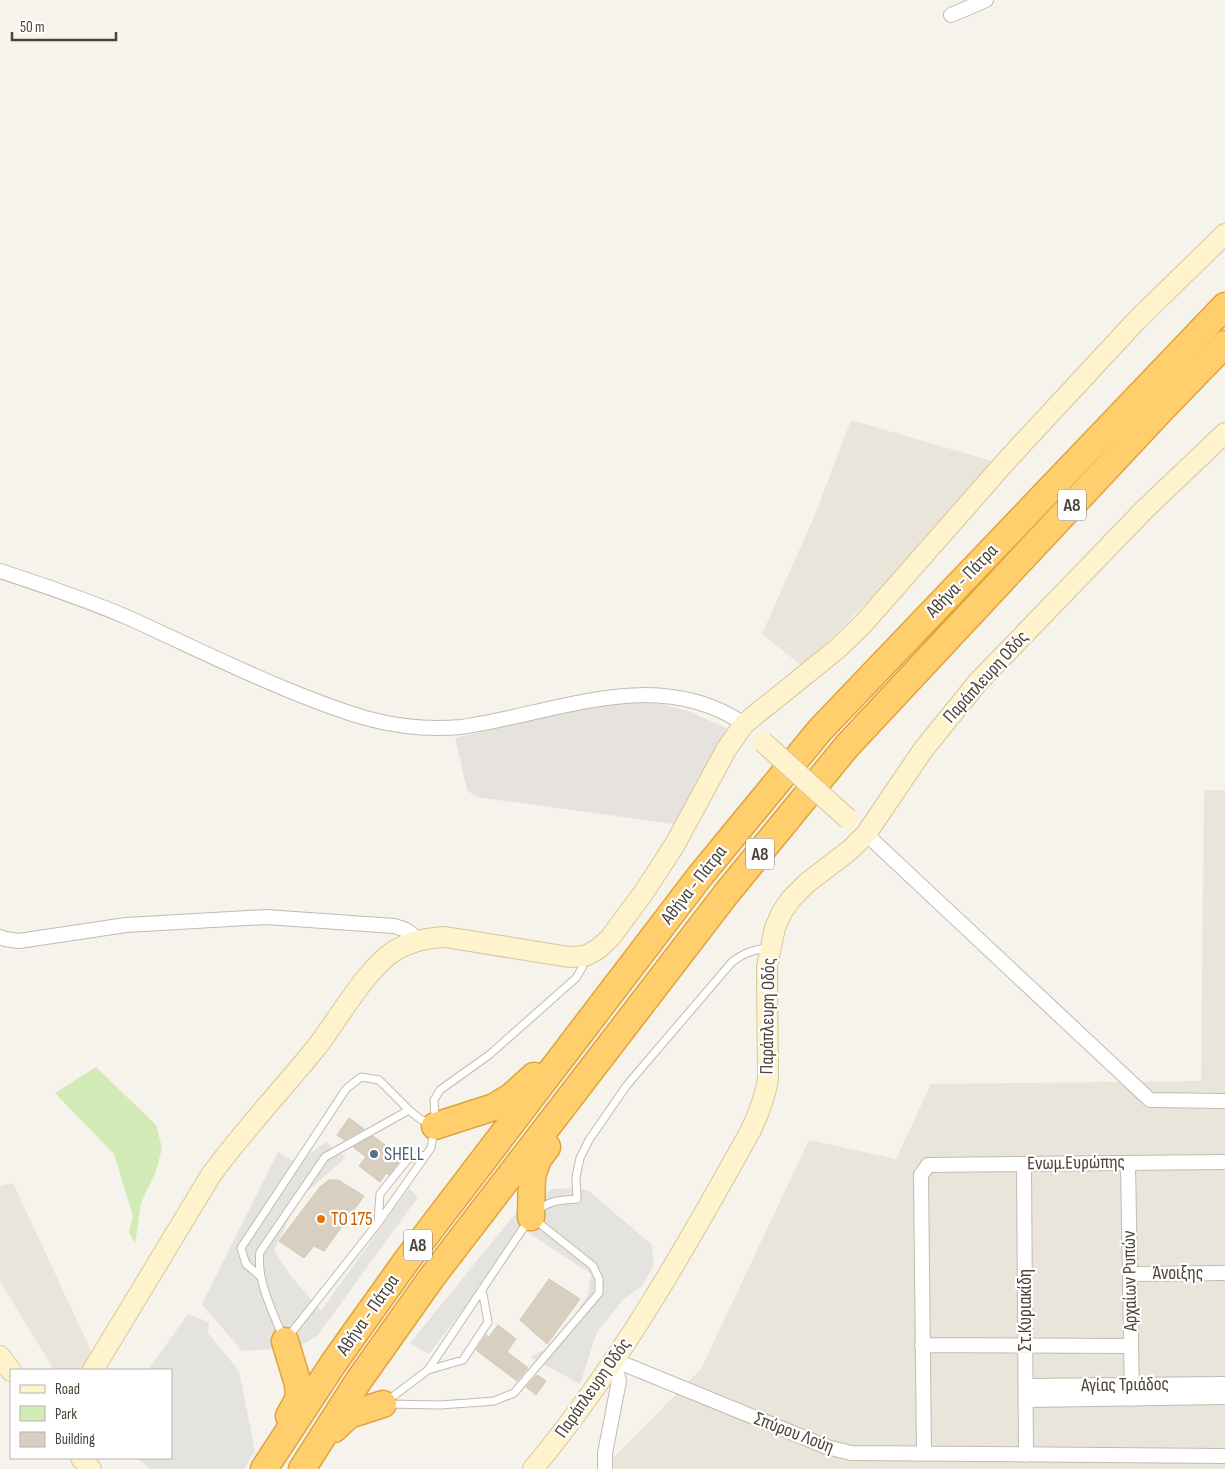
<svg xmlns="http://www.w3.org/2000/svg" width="1225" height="1469" font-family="'Sofia Sans Condensed',sans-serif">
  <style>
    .residential { fill: #eae5da }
    .industrial { fill: #e6e2dd }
    .green { fill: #d2eab5 }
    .parking { fill: #e5e3e0 }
    .building { fill: #d8cfc1; stroke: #d3c7b4 }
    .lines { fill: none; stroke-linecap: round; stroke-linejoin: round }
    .lane-casing { stroke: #c2bbae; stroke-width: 9 }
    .street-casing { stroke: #c2bbae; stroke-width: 16 }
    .secondary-casing { stroke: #d6c79b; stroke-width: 22 }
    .highway-casing { stroke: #e0a43c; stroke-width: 29 }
    .lane { stroke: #fff; stroke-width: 7 }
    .street { stroke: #fff; stroke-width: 14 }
    .secondary { stroke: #fff3cd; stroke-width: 20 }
    .highway { stroke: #ffcf6e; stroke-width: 26 }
    .secondary-bridge-casing { stroke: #d6c79b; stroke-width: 22; stroke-linecap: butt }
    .secondary-bridge { stroke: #fff3cd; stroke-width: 20 }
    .service-dot { fill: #5c6f8a; stroke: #fff; stroke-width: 2 }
    .food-dot { fill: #e8710a; stroke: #fff; stroke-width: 2 }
    .labels { text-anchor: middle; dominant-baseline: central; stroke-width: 4.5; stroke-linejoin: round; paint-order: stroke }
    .shield { fill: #fff; stroke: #817c74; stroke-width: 1 }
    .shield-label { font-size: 18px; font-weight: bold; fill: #4b4439 }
    .street-label { font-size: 19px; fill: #4b4439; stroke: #fff }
    .service-label { font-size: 19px; fill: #4e5e75; stroke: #fff; text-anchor: start }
    .food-label { font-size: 19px; fill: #c56008; stroke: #fff; text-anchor: start }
  </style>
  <rect width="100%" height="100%" fill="#f6f3ec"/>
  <path class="residential" d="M851,420L992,461L898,570L803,667L762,634L814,517Z
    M1204,790H1225V1469H602L701,1369L809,1140L896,1159L931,1084L1201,1081Z
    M13,1183L93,1355L82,1370H54L0,1281V1186Z"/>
  <path class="industrial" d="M639,702L662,704L691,712L726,728L721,745L681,825L476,797L467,790L455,738L598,704Z"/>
  <path class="green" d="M96,1067L156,1125L162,1148L156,1171L141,1203L135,1244L129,1232L133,1216L114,1154L55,1093Z"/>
  <path class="parking" d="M326,1142L346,1157L298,1200L274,1250L291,1276L321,1311L409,1188L418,1197L318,1335L297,1348L242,1351L202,1304L278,1152L296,1163Z
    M577,1188L589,1191L652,1245L654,1264L642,1286L623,1300L597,1332L580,1384L530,1357L555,1344L588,1295L591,1274L524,1230L429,1354L410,1343L519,1209L553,1189Z
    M188,1314L209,1322L208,1333L239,1371L255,1451L244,1469H150L137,1458H171V1370H148Z"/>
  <path class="building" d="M349,1118L364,1129L344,1140L337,1135Z
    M373,1136L402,1158L389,1175L386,1173L380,1182L359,1166L366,1157L353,1147Z
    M329,1180H338L364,1196L324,1251L314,1246L304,1258L279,1241L320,1187Z
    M549,1279L580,1299L547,1344L520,1320Z
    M498,1325L516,1339L507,1352L528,1368L517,1381L476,1350L486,1335L489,1337Z
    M537,1375L546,1381L536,1395L526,1387Z"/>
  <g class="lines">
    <g class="lane-casing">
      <path id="lane" d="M435,1120L434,1100L440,1090L489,1055L576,978L582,968L584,959
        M537,1211C549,1200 562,1200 577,1199L576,1177L580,1158L589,1140L627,1085L732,962C743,953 754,950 769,947
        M378,1222L380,1194L408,1159L426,1155
        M261,1277L246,1264L241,1248L346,1089L361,1077L379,1080L409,1110
        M288,1337L378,1223L426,1155L431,1148L434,1131
        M283,1338C273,1311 256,1281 260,1252L325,1157L409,1110L420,1119L430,1124
        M428,1370L463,1360L488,1322L482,1289
        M387,1401L428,1370L528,1221
        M386,1404L440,1405L482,1402L494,1401L514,1393L599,1293V1279L593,1266L534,1219"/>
    </g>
    <g class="street-casing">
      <path id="street" d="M951,15L986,0
        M0,571C43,585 87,600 129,618C182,642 234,668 288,690C347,714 396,733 461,727C555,714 655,664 744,724
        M866,834L1150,1100L1225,1101
        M0,937L5,939L19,941L126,925L266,917L394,926C405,929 411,931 417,941
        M1128,1163L1132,1399
        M1024,1164L1026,1455
        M1130,1274L1225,1273
        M922,1345L1131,1346
        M614,1360L827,1447L851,1453L1225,1456
        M1026,1386L1225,1384
        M1026,1400L1225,1397
        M924,1454L921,1175L928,1165L1225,1162
        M605,1469V1453L619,1381L614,1360"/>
    </g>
    <g class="secondary-casing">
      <path id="secondary" d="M0,1356L11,1371
        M93,1370L211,1175C243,1131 281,1091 315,1049C337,1021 359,981 385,958C402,943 423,938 445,937L569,957L585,956L598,949L610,938L644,892L674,846L726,750L744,724L836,650L863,624L1008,459L1137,320L1225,234
        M81,1458L91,1469
        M533,1469C620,1364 685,1249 751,1130C759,1113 765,1097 768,1079L767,966L775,928L782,912L791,899L807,883L850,850L866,834L923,750L978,682L1145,509L1225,433"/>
    </g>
    <g class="highway-casing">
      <path id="highway" d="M435,1126L494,1107L512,1096L534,1076
        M531,1217L532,1176L538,1159L547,1147
        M285,1341L298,1384L299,1398L289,1416
        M334,1429L349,1415L383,1404
        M264,1469L335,1361L407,1260L700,876L820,730L1225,306
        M302,1469L359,1380L432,1277L726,894L847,746L1160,411L1225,344"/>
    </g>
    <use href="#lane" class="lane"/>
    <use href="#street" class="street"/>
    <use href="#secondary" class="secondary"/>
    <use href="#highway" class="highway"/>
    <g class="secondary-bridge-casing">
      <path id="secondary-bridge" d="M763,742L848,819"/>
    </g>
    <use href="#secondary-bridge" class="secondary-bridge"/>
  </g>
  <circle class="service-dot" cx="374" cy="1154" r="5"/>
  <circle class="food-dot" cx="321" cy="1219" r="5"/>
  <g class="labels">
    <g class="shield">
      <rect x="1058" y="489.5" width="28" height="31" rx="4"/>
      <rect x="746" y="838.5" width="28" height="31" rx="4"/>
      <rect x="404" y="1229.5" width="28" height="31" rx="4"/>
    </g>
    <g class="shield-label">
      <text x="1072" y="505">Α8</text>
      <text x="760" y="854">Α8</text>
      <text x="418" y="1245">Α8</text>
    </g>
    <g class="street-label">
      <text transform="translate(962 581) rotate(-46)">Αθήνα - Πάτρα</text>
      <text transform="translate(986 677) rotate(-48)">Παράπλευρη Οδός</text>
      <text transform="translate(694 885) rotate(-52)">Αθήνα - Πάτρα</text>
      <text transform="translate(768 1016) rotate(-89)">Παράπλευρη Οδός</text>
      <text transform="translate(1076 1163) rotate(-1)">Ενωμ.Ευρώπης</text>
      <text x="1178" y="1273">Άνοιξης</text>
      <text transform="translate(1130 1281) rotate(-91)">Αρχαίων Ρυπών</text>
      <text transform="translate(1025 1310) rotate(-90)">Στ.Κυριακίδη</text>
      <text transform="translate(368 1315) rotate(-55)">Αθήνα - Πάτρα</text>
      <text transform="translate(1125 1385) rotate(-1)">Αγίας Τριάδος</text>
      <text transform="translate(593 1388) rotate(-55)">Παράπλευρη Οδός</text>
      <text transform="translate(794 1433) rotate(21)">Σπύρου Λούη</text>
    </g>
    <g class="service-label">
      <text x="384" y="1154">SHELL</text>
    </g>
    <g class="food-label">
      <text x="331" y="1219">TO 175</text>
    </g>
  </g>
  <rect x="10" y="1369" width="162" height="90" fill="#ffffff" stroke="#b7b4b0"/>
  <rect x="20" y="1385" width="25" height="8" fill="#fff3cd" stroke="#b7b4b0"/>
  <text x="55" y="1394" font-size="15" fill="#4b4439">Road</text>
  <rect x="20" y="1406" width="25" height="15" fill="#d2eab5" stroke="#b7b4b0"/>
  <text x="55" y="1419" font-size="15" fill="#4b4439">Park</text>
  <rect x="20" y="1432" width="25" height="15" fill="#d8cfc1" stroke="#b7b4b0"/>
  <text x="55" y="1444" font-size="15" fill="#4b4439">Building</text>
  <path d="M12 32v8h104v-8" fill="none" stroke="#4b4439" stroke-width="2.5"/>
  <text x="20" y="32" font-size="15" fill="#4b4439" stroke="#ffffff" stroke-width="4" paint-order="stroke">50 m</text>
</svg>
